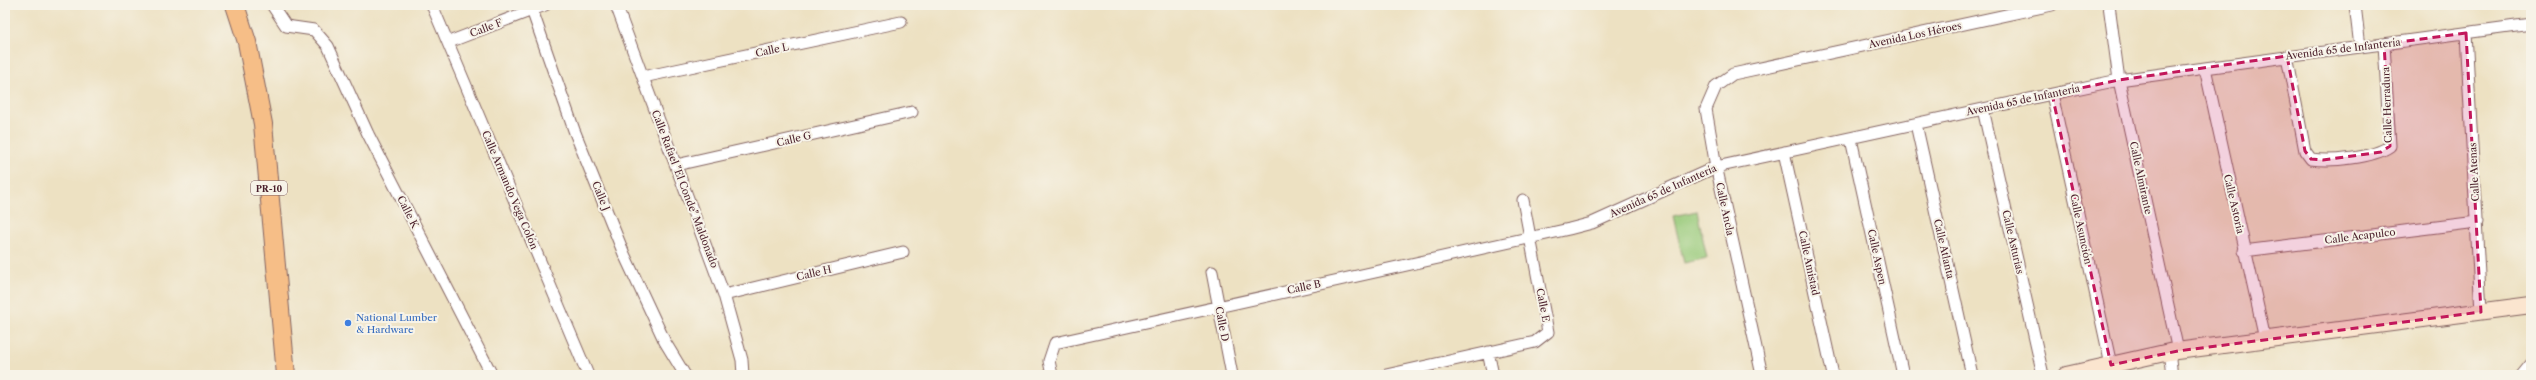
<svg xmlns="http://www.w3.org/2000/svg" width="2536" height="380" font-family="'Libre Caslon Text',serif">
  <style>
    .grass { fill: #9acb7b; stroke: #727553 }
    .lines { fill: none; stroke-linecap: round; stroke-linejoin: round }
    .street-casing { stroke: #836360; stroke-width: 13 }
    .secondary-casing { stroke: #836360; stroke-width: 18 }
    .primary-casing { stroke: #836360; stroke-width: 20 }
    .street { stroke: #fff; stroke-width: 11 }
    .secondary { stroke: #fbe5cf; stroke-width: 16 }
    .primary { stroke: #f6be87; stroke-width: 18 }
    .marked { fill: #c2185b; fill-opacity: 0.2; stroke: #c2185b; stroke-width: 3; stroke-dasharray: 8 5; stroke-linejoin: round }
    .shop-dot { fill: #3f7fe0; stroke: #f7f3e8; stroke-width: 1.5 }
    .labels { text-anchor: middle; dominant-baseline: central; stroke-width: 4; stroke-linejoin: round; paint-order: stroke }
    .shield { fill: #f7f3e8; stroke: #7e5f64; stroke-width: 1 }
    .shield-label { font-size: 9px; font-weight: bold; fill: #4a1f2b }
    .street-label { font-size: 10px; fill: #4a1f2b; stroke: #f7f3e8 }
    .shop-label { font-size: 10px; fill: #366cbe; stroke: #f7f3e8; text-anchor: start }
  </style>
  <rect width="100%" height="100%" fill="#f7f3e8"/>
  <filter id="ink" filterUnits="userSpaceOnUse"><feTurbulence type="fractalNoise" baseFrequency=".025" numOctaves="2"/><feDisplacementMap in="SourceGraphic" scale="8" xChannelSelector="R" yChannelSelector="G"/><feConvolveMatrix kernelMatrix="1 2 1 2 8 2 1 2 1" color-interpolation-filters="sRGB"/></filter>
  <filter id="wash" filterUnits="userSpaceOnUse"><feTurbulence type="fractalNoise" baseFrequency=".012" numOctaves="4" result="noise"/><feDisplacementMap in="SourceGraphic" scale="16" xChannelSelector="R" yChannelSelector="G"/><feGaussianBlur stdDeviation="0.9" result="paint"/><feColorMatrix in="noise" values="0 0 0 0 0 0 0 0 0 0 0 0 0 0 0 0 0 1.4 0 .05"/><feComposite in="paint" operator="in"/></filter>
  <g filter="url(#wash)">
    <rect width="100%" height="100%" fill="#ede1c2"/>
    <path class="grass" d="M1697,211L1707,258L1684,263L1673,216Z"/>
  </g>
  <g filter="url(#ink)">
    <g class="lines">
      <g class="street-casing">
        <path id="street" d="M272,5L286,26L314,30L328,46L368,134L492,375
          M432,5L588,375
          M616,5L724,295L742,360L743,375
          M2109,5L2119,80L2178,351
          M2355,5L2360,47
          M532,10L574,130L624,254L665,342L685,375
          M2466,33L2481,312
          M449,42L545,5
          M2287,56L2305,151L2311,159C2331,162 2373,158 2390,146L2384,44
          M2205,68L2265,339
          M643,77L901,22
          M2052,94L2111,365
          M1983,109L2043,375
          M1916,124L1972,375
          M1851,139L1903,375
          M1784,152L1833,375
          M676,165L912,112
          M2244,251L2477,222
          M1212,272L1232,375
          M724,295L903,252
          M1488,352L1493,375
          M2169,352L2172,375
          M1052,375L1049,361L1055,343L1569,229L1592,223L1716,167L2052,94L2119,80L2205,68L2531,24
          M1386,375L1535,342L1548,332L1523,200
          M1762,375L1715,161L1706,109L1716,86L1733,74L2052,5
          M2522,375L2531,364"/>
      </g>
      <g class="secondary-casing">
        <path id="secondary" d="M2066,375L2169,352L2531,305"/>
      </g>
      <g class="primary-casing">
        <path id="primary" d="M235,5L247,42L263,124L286,375"/>
      </g>
      <use href="#street" class="street"/>
      <use href="#secondary" class="secondary"/>
      <use href="#primary" class="primary"/>
    </g>
  </g>
  <path class="marked" d="M2466,33L2481,312L2178,351L2111,365L2052,94L2119,80L2287,56L2305,151L2311,159L2323,160L2381,152L2390,146L2384,44Z"/>
  <circle class="shop-dot" cx="348" cy="323" r="4"/>
  <g class="labels">
    <rect class="shield" x="251" y="181" width="36" height="14" rx="3"/>
    <g class="shield-label">
      <text x="269" y="188">PR-10</text>
    </g>
    <g class="street-label">
      <text transform="translate(486 28) rotate(-21)">Calle F</text>
      <text transform="translate(1915 35) rotate(-12)">Avenida Los Héroes</text>
      <text transform="translate(2343 49) rotate(-7)">Avenida 65 de Infantería</text>
      <text transform="translate(772 50) rotate(-12)">Calle L</text>
      <text transform="translate(2023 100) rotate(-12)">Avenida 65 de Infantería</text>
      <text transform="translate(2387 105) rotate(-92)">Calle Herradura</text>
      <text transform="translate(794 139) rotate(-13)">Calle G</text>
      <text transform="translate(2474 172) rotate(-93)">Calle Atenas</text>
      <text transform="translate(2141 178) rotate(78)">Calle Almirante</text>
      <text transform="translate(685 189) rotate(69)">Calle Rafael "El Conde" Maldonado</text>
      <text transform="translate(510 190) rotate(67)">Calle Armando Vega Colón</text>
      <text transform="translate(1663 191) rotate(-24)">Avenida 65 de Infantería</text>
      <text transform="translate(601 196) rotate(68)">Calle J</text>
      <text transform="translate(2234 204) rotate(77)">Calle Astoria</text>
      <text transform="translate(1725 209) rotate(78)">Calle Ancla</text>
      <text transform="translate(408 212) rotate(63)">Calle K</text>
      <text transform="translate(2081 229) rotate(78)">Calle Asunción</text>
      <text transform="translate(2360 236) rotate(-7)">Calle Acapulco</text>
      <text transform="translate(2013 242) rotate(77)">Calle Asturias</text>
      <text transform="translate(1944 249) rotate(77)">Calle Atlanta</text>
      <text transform="translate(1877 257) rotate(78)">Calle Aspen</text>
      <text transform="translate(1809 263) rotate(78)">Calle Amistad</text>
      <text transform="translate(814 273) rotate(-13)">Calle H</text>
      <text transform="translate(1304 287) rotate(-12)">Calle B</text>
      <text transform="translate(1543 305) rotate(79)">Calle E</text>
      <text transform="translate(1222 324) rotate(79)">Calle D</text>
    </g>
    <g class="shop-label">
      <text x="356" y="317">National Lumber<tspan x="356" dy="12">&amp; Hardware</tspan></text>
    </g>
  </g>
  <rect width="2536" height="380" fill="none" stroke="#f7f3e8" stroke-width="20"/>
</svg>
